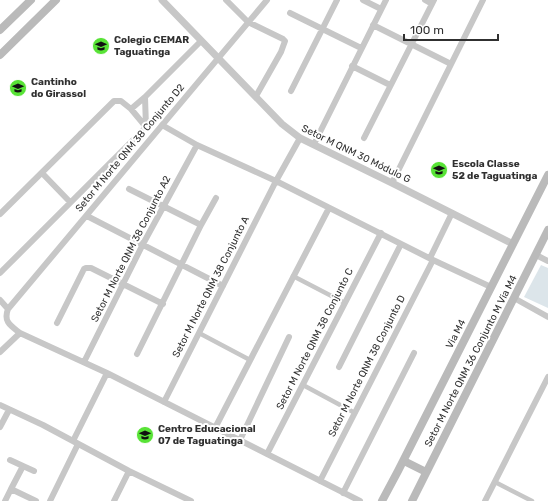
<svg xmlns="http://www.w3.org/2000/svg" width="548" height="501" font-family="Rubik,sans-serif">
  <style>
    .green { fill: #dce5ea }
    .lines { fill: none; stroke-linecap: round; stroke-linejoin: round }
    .pedestrian { stroke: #c7c7c7; stroke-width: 4.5 }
    .minor { stroke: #c7c7c7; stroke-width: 6 }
    .tertiary { stroke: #c7c7c7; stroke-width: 7 }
    .secondary { stroke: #bababa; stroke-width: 8 }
    .labels { text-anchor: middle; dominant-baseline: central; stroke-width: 4; stroke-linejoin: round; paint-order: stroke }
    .poi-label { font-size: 10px; font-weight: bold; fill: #303030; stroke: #fff; text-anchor: start }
    .street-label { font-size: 10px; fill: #303030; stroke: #fff }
  </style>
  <rect width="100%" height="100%" fill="#fff"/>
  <path class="green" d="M541,265L548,268V308L524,297Z"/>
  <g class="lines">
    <path class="pedestrian" d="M293,276L345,303
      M199,333L250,360
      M303,385L355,413
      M495,482L532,501"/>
    <path class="minor" d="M226,0L248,22L283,39L285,41L281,52L256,96
      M267,0L8,309C3,322 11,326 20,333L107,373L360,501
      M363,0L381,9
      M425,0L432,4
      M290,13L361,48
      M373,25L451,64
      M352,66L390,85
      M291,91L337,0
      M131,109L146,127
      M162,125L197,145L276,181L433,260L491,287
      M364,138L434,0
      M314,144L386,0
      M42,173L70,202
      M392,183L483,0
      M129,189L201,225L216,198
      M0,214L114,101H121L131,109L145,97
      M87,216L223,286
      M536,255L548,261
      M430,258L452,213
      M0,273L146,127L145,97L201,41
      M514,298L548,317
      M0,300L8,309
      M57,323L84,269L86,268H91L163,304
      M0,352L20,333
      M137,354L201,225
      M84,362L143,244L197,145
      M339,367L401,244
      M164,402L276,181L300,138
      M0,405L43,425L129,471L191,501
      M0,427L9,410
      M215,428L329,208
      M240,440L289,337
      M73,441L107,373
      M267,454L381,233
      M10,460L23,466L11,489
      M23,466L34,471
      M320,481L433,260
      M343,493L414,353
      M5,501L11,489L36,501
      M50,501L78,444
      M114,501L129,471
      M485,501L548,377"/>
    <path class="tertiary" d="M162,0L282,124L300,138L392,183L513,244"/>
    <path class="secondary" d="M0,30L31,0
      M0,55L56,0
      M404,461L426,472
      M382,501L398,471L548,175
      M412,501L548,230"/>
  </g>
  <defs>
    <g id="school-disc" transform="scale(0.9)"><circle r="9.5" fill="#58e336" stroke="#fff"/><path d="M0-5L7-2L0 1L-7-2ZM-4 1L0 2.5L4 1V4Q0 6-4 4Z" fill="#111"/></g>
  </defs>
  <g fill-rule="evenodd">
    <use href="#school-disc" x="101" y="46"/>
    <use href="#school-disc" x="18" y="88"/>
    <use href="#school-disc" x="439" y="170"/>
    <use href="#school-disc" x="145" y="435"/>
  </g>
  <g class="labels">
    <g class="poi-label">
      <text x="114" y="40">Colegio CEMAR<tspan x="114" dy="12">Taguatinga</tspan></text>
      <text x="31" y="82">Cantinho<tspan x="31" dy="12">do Girassol</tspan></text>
      <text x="452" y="164">Escola Classe<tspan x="452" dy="12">52 de Taguatinga</tspan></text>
      <text x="158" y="429">Centro Educacional<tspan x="158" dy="12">07 de Taguatinga</tspan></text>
    </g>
    <g class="street-label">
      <text transform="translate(130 148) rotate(-50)">Setor M Norte QNM 38 Conjunto D2</text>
      <text transform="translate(356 154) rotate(26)">Setor M QNM 30 Módulo G</text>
      <text transform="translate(131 249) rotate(-63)">Setor M Norte QNM 38 Conjunto A2</text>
      <text transform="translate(211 287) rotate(-63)">Setor M Norte QNM 38 Conjunto A</text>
      <text transform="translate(456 334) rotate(-63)">Via M4</text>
      <text transform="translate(315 339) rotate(-63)">Setor M Norte QNM 38 Conjunto C</text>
      <text transform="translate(471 361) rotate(-63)">Setor M Norte QNM 36 Conjunto M Via M4</text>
      <text transform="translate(367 366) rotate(-63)">Setor M Norte QNM 38 Conjunto D</text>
    </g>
  </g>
  <path d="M404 34v6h94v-6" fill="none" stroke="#303030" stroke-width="2"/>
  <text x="410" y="34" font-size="12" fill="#303030" stroke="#ffffff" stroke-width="3" paint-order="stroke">100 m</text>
</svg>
